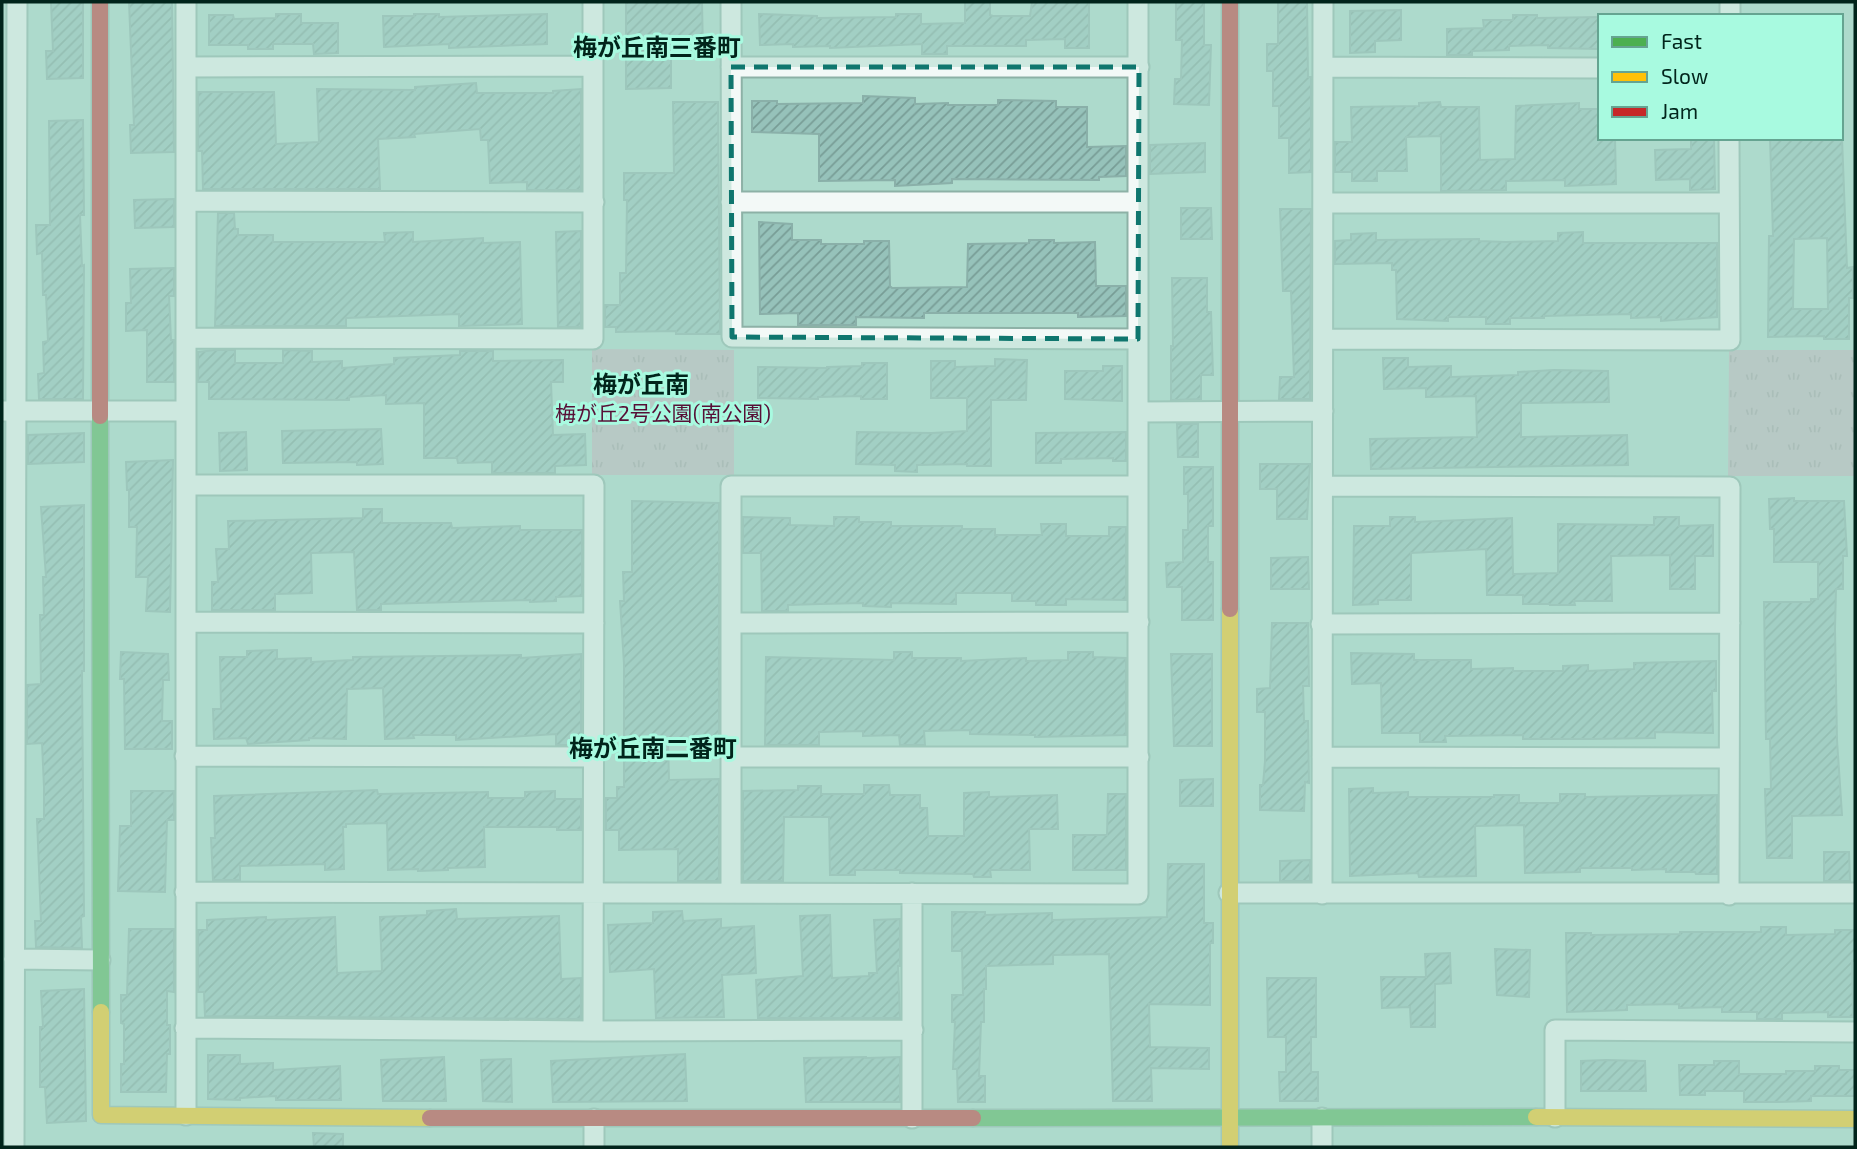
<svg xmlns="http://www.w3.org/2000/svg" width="1857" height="1149" font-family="'Exo 2','Noto Sans JP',sans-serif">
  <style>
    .park { fill: url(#park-tufts) }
    .building { fill: url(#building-hatch); stroke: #8ab0a9; stroke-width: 2; fill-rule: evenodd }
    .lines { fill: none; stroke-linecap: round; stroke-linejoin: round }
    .street-casing { stroke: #8db1a6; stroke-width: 23 }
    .fast-casing { stroke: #8db1a6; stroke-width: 19 }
    .slow-casing { stroke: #8db1a6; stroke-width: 19 }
    .jam-casing { stroke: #8db1a6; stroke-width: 19 }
    .street { stroke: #f3f9f7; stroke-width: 19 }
    .fast { stroke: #4caf50; stroke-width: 16 }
    .slow { stroke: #ffc107; stroke-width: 16 }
    .jam { stroke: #c62828; stroke-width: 16 }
    .marked { fill: none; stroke: #0f766e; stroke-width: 5; stroke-dasharray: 14 9; stroke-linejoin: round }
    .labels { text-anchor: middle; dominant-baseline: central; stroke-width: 6; stroke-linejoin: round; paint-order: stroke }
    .park-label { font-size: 21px; fill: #570f36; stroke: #a8fae0 }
    .quarter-label { font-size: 24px; font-weight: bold; fill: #01241b; stroke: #a8fae0 }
  </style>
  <defs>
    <pattern id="park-tufts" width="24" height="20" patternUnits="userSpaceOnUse" patternTransform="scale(1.75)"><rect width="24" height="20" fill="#c4b4bd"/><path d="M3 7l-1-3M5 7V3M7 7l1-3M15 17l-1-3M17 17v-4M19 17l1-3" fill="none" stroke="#a79ba2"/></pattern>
    <pattern id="building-hatch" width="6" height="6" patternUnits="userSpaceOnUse" patternTransform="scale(1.75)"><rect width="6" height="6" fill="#96c2ba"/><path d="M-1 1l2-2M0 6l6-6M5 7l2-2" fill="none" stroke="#789d96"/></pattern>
  </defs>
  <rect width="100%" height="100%" fill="#addacc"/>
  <path class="park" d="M592,349L734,350V475H592Z
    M1729,350H1855V476H1728Z"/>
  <path class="building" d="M51,2H83V78L47,79L46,51H53Z
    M129,2H172L174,152L131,153L130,125H134Z
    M626,2H702L703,52H671V88L626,89Z
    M965,2H990V15L993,16H1030L1032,2H1089V48H1065V39L1026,40V46H947V54H922V44L830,48V46L793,47V44L760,45L759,14L817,16V18L896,17V14H921V24L965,23Z
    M1176,2H1204V45H1211L1209,105L1174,104L1175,79H1181L1182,40H1176Z
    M1278,2H1307L1308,77H1311V172L1289,173V138H1279V106H1273V71H1267V44H1278Z
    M1401,10V40L1375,41V52L1350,53V11Z
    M276,14H301V23H338V53L314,54L313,44H273V49H248V45H209V15H233L234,19L276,18Z
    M414,14H439V17L547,14V44L449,48V44L384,47L383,16H414Z
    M1513,15H1537V18L1600,17V49L1548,48V45L1509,46V50L1472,51V55H1447V29L1484,28L1483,20H1513Z
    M476,83L477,93H553V91L581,89V190H527V182L490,183L488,140H481L480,129L414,134L415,137L378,139L380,189H203L202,151H198V92H274L276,144L319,142L317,89L415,90V87Z
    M863,96L915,98V104L948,103V105H998V100L1056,101V107H1087V147L1126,146V176L1099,177V180L952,179V183L895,186V180L819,181V134L752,132V101H777V104L863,103Z
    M673,102H718L720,334H676V331L616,332V327H605V305H620V273H626L627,200H624V173H674Z
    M1440,102L1441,107H1479L1480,160L1515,159L1516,106L1579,103V109H1600V138H1615L1616,184L1565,186V180L1506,181V190L1441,191V136L1406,137L1407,171H1377V181H1352V172H1335V142H1352L1351,107L1419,106V103Z
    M83,120L84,215H80L82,266L84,265L83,399H39L38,374L44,373L43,342L48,341L46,295H43L42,253L37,254L36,225H50L49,121Z
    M1691,138H1714L1715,189L1690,190V179L1656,180L1655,150L1691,149Z
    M1770,138H1842L1847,268L1853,267V298H1849V339H1824V336L1768,337L1769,236H1773ZM1827,238L1828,309H1793L1794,239Z
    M1205,143V172L1150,174V145Z
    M174,199V227L135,228L134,200Z
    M1181,208H1211L1212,239H1181Z
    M1280,209H1311L1310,399H1279L1280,377H1294L1291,291H1283Z
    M218,213H234L235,229H238V235H273V242H385L384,233L413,232V242L483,238V243L520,242L522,324L459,326V314L346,318V326H215Z
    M759,222L792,224V240H821V244H864V241H889L890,286L892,288L967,287L968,244L1029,243V240H1054V243L1095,242L1096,286H1126V316L1078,317V313H924V318L856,317V325H798V313L760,314Z
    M581,231V327H558L556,232Z
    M1583,232V243H1717V317L1661,321V317L1631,318V314L1544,316V318H1510V324H1486V317H1448V321L1397,319L1396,270H1392V263L1335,264V241L1351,240V234L1376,233V240L1479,239V241L1506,242L1558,241V233Z
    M174,268V296H169L171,340H174V382H147V330L126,331V303H131L130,269Z
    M1172,278H1207V312H1211L1213,375H1201V399L1171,400V346H1173Z
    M215,350H235V363H283V350L312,351V362L342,361V368L394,364V358L460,355V351H493V361L563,360V382H551L553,435L585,434L586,465L555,466V473H492V462L458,463L457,458H424V403L386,404V395L349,397V400L209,399V382H198V352Z
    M1383,358H1408V367L1451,366V377L1518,375V372L1554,370L1608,371L1609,402L1521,403V437L1627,435L1628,465L1371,469L1370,439L1477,437L1476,396L1426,397V388L1384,389Z
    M995,359L1027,360L1026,400H991V466H967V464L917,465V472L895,471V465L856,464L857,432L932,433L967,431V398H931V361H955V367L995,366Z
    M862,363H887V399H861V396L818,397V399L758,398V367L827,368V367L862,366Z
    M1103,366H1122V401L1065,399V371H1103Z
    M1177,424H1198V457H1178Z
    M381,429L383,464L357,465V462L283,463L282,431Z
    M246,432L247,470L220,471L219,433Z
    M1126,432V461H1113V458L1061,459V463H1036V433Z
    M84,433V462L28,464V435Z
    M173,460L170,612L146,611L148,577H136L137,527H129V490H127L126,462Z
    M1260,464H1310L1307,519H1277V489H1260Z
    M1184,467H1213V526H1208V562H1213V620H1182V587H1167L1166,563L1183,562V530H1188V494H1184Z
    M1794,498V501H1844L1847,556H1843V589H1836L1835,629L1837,740L1842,815L1792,816V858H1767L1765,789H1771L1770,739H1766L1764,602H1811V599H1818V562H1774V529H1770L1769,499Z
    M632,501L719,503V740L668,741L669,780L719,779V881H678V849L619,850V830H606V798H617V787H624V664L620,601H624L623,572H632Z
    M84,505V671H82L84,916L81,917L82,948L36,947L35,921H41L37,819H44V787L42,743L27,744V685L41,684L40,615H44L43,577H46L41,507Z
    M363,509H382V523H451L452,528L520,526V530H582V596L556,597V601L530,602V600L381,604V610H357L354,552L311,553L312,593L275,594V610H212V582H218L216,549H229L228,521L363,518Z
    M743,517L790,518V525L834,526V517H859V522H891V526H962V529H995V535H1042L1041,524H1066V536H1109V527H1126V600L1066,599V605H1036V601H1012V593H956V604L891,603V607L863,606V603L820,604L788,605V611H762L761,553H743Z
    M1390,517H1415V522L1512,518L1513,574L1558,573V524L1654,525V517H1679V526L1713,525V556H1695V589H1670V555L1611,556L1612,601H1574L1575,605H1550V604H1523V595H1487L1486,549L1411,553V600H1378V604L1353,605L1354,526H1390Z
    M1308,557L1309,589H1271V558Z
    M1272,623H1308L1309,686H1303L1304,721H1308L1309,783L1305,782L1304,811L1260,810V785H1263L1265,761V712H1257V689L1270,688Z
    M277,650V659L311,658V662L353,660V657L521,655V658L581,654V745H556V734L456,740V735H413L414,738L385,739L383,688L347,689L346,739L309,738V740L248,744L246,738L214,739L213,709H221L220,657H247V651Z
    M121,652L168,654L169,680H163L162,721H172V749H125L124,679H120Z
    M894,652H912V658H961V661L1026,658V661L1068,660V652H1093V657L1126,658V735L1035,737V735L970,734V730L924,731L925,745H900L899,735L863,736V731L819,732V745H765L766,657L894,660Z
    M1351,653L1414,654V660H1471V669L1513,668V671H1563V666L1588,665V671L1634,669V663L1716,661V691H1712L1713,733L1655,732V738L1590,739H1523V735L1445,736L1446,742H1420V733H1382L1381,683L1352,684Z
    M1171,654H1212V746H1174Z
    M1213,779V806H1180V780Z
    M864,785H889L890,795H920V808H927L928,836H964V793L989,792V797L1057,795L1058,829H1029L1030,870H990L991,877H974L973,874L900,873V870H855V875H830L829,817H784L783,881H743V791L798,790V786H821V794H864Z
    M1373,788V793L1408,792V797H1494V795H1519V803H1560V794H1585V797L1717,795V874H1696L1695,872H1666V869L1632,870V868H1580V872L1525,873L1524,825L1475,826L1476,876L1419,877L1418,873L1350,876L1349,789Z
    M377,790L378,794L488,792V798H525V792L555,791V799H581V830H557V827H484L485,867L448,868V870L418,871V869L388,870L387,823L346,824V827H343L344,869L325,870V864L240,866V880H213L211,838H215L214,796Z
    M131,791H174V820H167L165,892L118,891L120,826H131Z
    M1108,794H1126V870H1073V835H1107Z
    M1824,852H1849L1850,881H1824Z
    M1310,860V881H1280V861Z
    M1168,864H1204V923H1213V943H1210V1005L1149,1004L1150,1047L1209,1048V1069L1151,1068L1152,1101H1113L1109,954L1053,955V964L986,966V989H984V1022H981L979,1076H985V1102H958L957,1069H953L955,1022H952V995H963L962,951H952V912H985V915L1052,913V920L1167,917Z
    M456,909L457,919L559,916L561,979L581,978V1019L205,1016L204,992H198V930H207V920L266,917V920L335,917L337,973L382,971L380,917L427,915V911Z
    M682,911L683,921L721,919V928L754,926L756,973L722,975L724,1017L656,1018L654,969L610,972L608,925L653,923V912Z
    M830,915L832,978L869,976V973H877L874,920L900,919V966H898L900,1018H758L756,980L803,976L800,916Z
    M1761,927H1786V935L1835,934V930H1855V961H1852L1853,1017H1828V1012L1782,1013V1019H1757V1012H1722V1007L1679,1008V1004L1627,1005V1010L1567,1012L1566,933H1591V935L1680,934V932H1761Z
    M129,929H174V992L167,991V1025H170V1054H167L166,1092H121V1064H124V1024L121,1023V995H127Z
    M1495,949L1530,950L1529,997L1497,995Z
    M1450,953L1451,983L1435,984V1027H1411L1410,1007L1382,1008L1381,977H1426L1425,954Z
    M1267,978H1316V1037H1311V1072H1318V1101H1280L1279,1072H1286V1037H1268Z
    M84,989L86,1121L47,1123L45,1087H40V1027H43L41,991Z
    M685,1054L687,1101L553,1102L551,1061Z
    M208,1055H240V1064L273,1063V1070L340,1066L341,1100H276V1096L240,1098V1100L208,1099Z
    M444,1057L446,1101H383L381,1060Z
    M866,1057V1058L900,1057V1102H806L804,1058Z
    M511,1059L512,1102L483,1101L481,1060Z
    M1606,1060L1645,1061L1646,1091H1581V1061Z
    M1714,1061H1739V1074H1786V1071H1815V1066H1839V1070H1855V1096H1811V1101L1779,1102H1744V1091H1705V1095H1680L1679,1065H1714Z
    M313,1133L343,1134V1147H314Z"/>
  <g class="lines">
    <g class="street-casing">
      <path id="street" d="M731,2L732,337L1138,339
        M1730,2V16
        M186,67L593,66
        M731,67H1139
        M1323,67L1600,68
        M187,201L594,202
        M731,202H1138
        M1323,203H1729
        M186,338L593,339V2
        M1323,339L1730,340L1729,138
        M2,411H186
        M1138,412L1323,411
        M186,485H594L593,1031
        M1323,486L1730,487L1729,895
        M186,622L594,623
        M732,623L1139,622
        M1321,624L1730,623
        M185,756L594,757
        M731,757H1139
        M1322,757L1729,758
        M185,892L1138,894V2
        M731,892V486H1138
        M912,893V1118
        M1229,893H1855
        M1322,894L1323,2
        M14,959L100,960
        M185,1028L593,1031L913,1030
        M186,1115V2
        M1555,1117V1030L1855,1032
        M1322,1118V1147
        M14,1147L17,2
        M594,1147V1119"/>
    </g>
    <g class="fast-casing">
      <path id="fast" d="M100,416L101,1012
        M973,1118L1536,1117"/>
    </g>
    <g class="slow-casing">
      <path id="slow" d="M1230,609V1147
        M101,1012V1115L430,1118
        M1536,1117L1855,1119"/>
    </g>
    <g class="jam-casing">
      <path id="jam" d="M100,2V416
        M1230,2V609
        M430,1118H973"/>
    </g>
    <use href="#street" class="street"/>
    <use href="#fast" class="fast"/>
    <use href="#slow" class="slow"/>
    <use href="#jam" class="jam"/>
  </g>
  <path d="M0 0H1857V1149H0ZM731,67H1139L1138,339L732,337Z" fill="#addacc" fill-opacity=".55" fill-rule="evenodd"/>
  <path class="marked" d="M731,67H1139L1138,339L732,337Z"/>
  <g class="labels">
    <g class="park-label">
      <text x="663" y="412">梅が丘2号公園(南公園)</text>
    </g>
    <g class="quarter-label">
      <text x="657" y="46">梅が丘南三番町</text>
      <text x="641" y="383">梅が丘南</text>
      <text x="653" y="747">梅が丘南二番町</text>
    </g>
  </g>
  <rect width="1857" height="1149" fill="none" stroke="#01241b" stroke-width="7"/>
  <rect x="1598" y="14" width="245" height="126" fill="#a8fae0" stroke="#65a491" stroke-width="2"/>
  <rect x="1612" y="37" width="35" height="10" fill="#4caf50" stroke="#65a491" stroke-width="2"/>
  <text x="1661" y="49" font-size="21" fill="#01241b">Fast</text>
  <rect x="1612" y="72" width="35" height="10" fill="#ffc107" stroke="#65a491" stroke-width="2"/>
  <text x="1661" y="84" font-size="21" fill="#01241b">Slow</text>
  <rect x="1612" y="107" width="35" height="10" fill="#c62828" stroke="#65a491" stroke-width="2"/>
  <text x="1661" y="119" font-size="21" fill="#01241b">Jam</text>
</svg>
